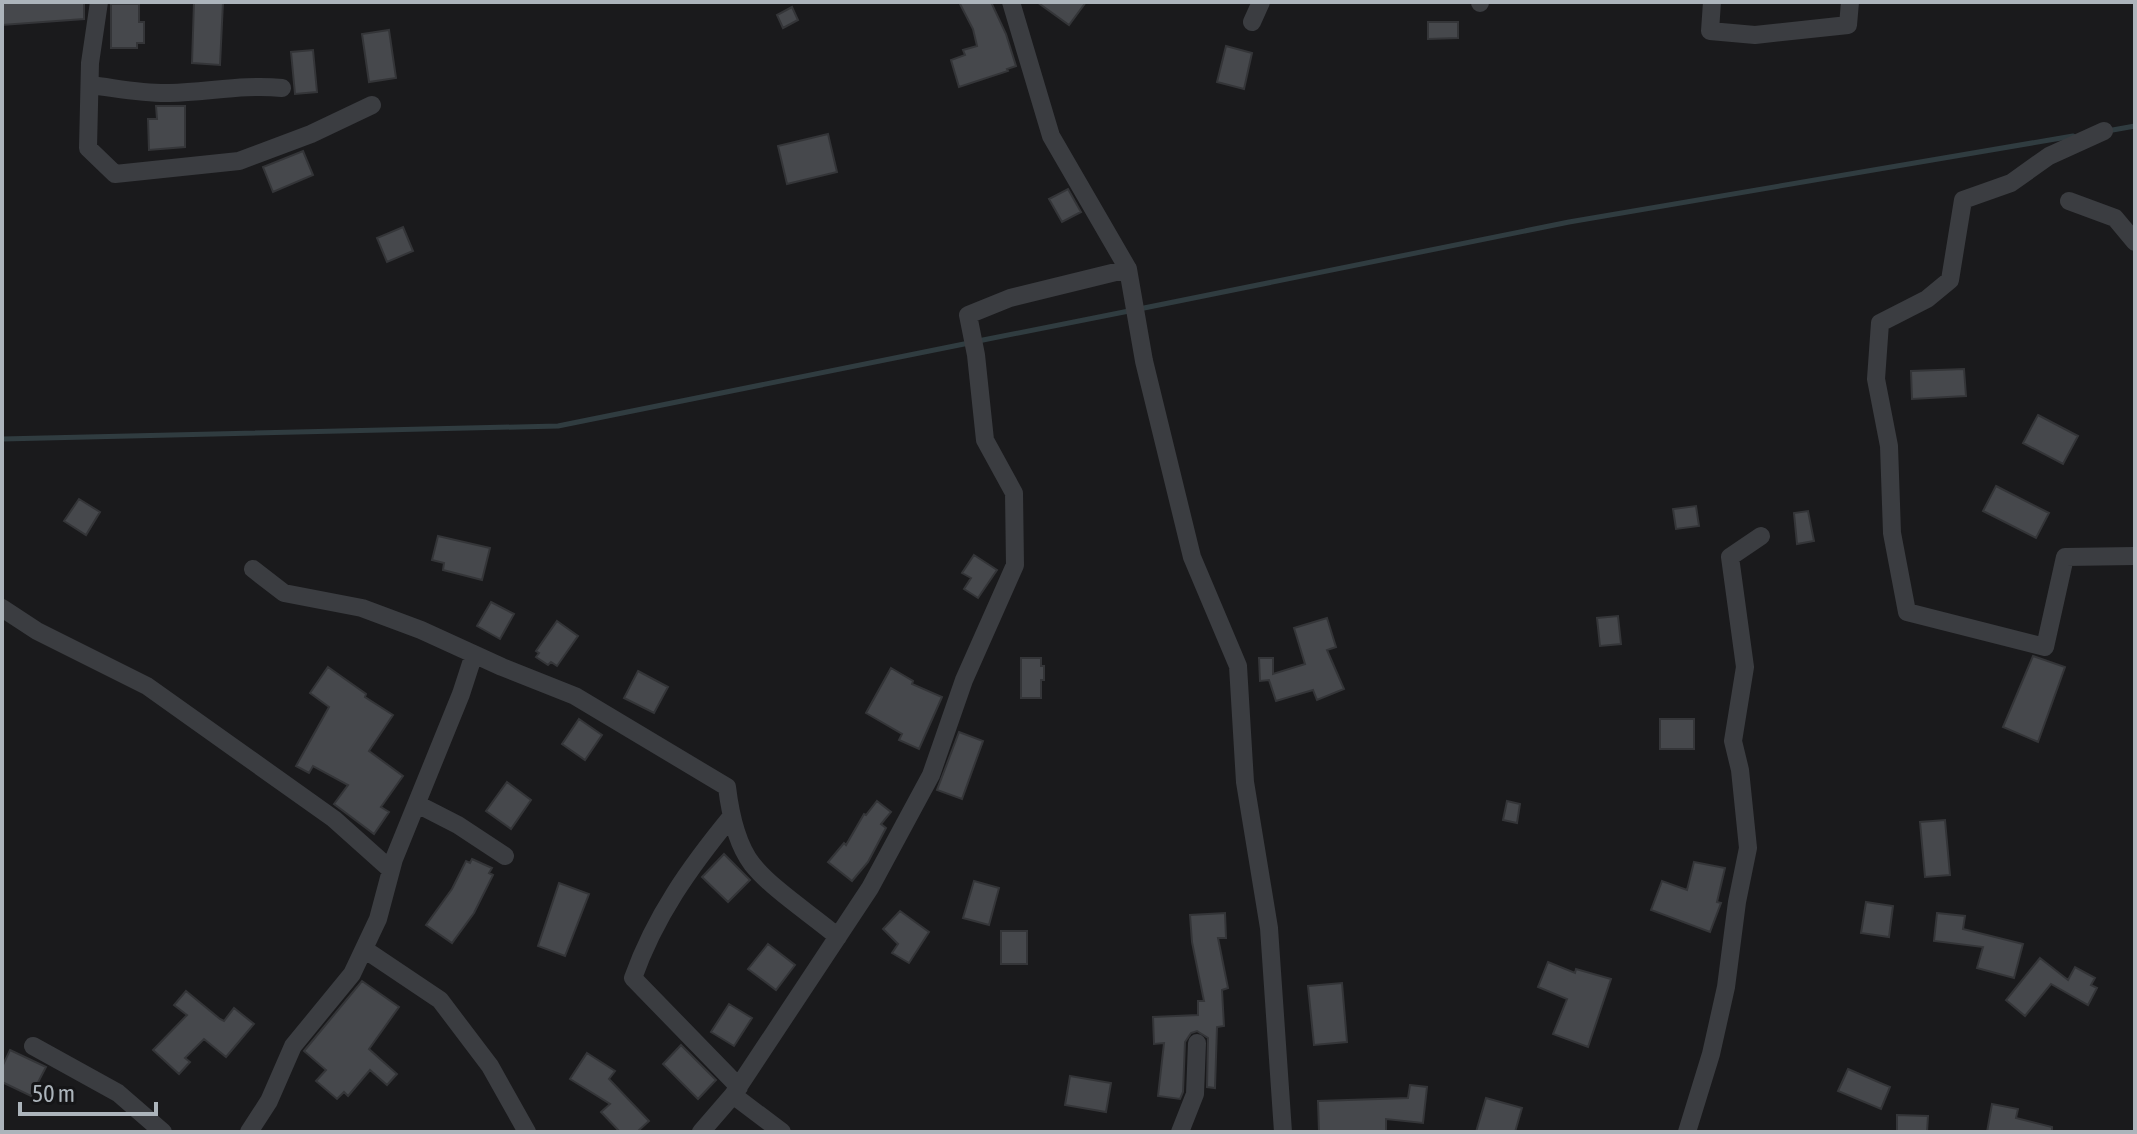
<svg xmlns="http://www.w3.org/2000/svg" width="2137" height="1134" font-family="'Asap Condensed',sans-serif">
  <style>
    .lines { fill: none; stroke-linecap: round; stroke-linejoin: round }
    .stream { stroke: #303c40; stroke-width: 5 }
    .building { fill: #46484c; stroke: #343538; stroke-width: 2 }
    .minor { stroke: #3b3d41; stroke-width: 18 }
  </style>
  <rect width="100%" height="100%" fill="#1a1a1c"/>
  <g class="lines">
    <path class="stream" d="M2107,131L2135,126
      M1139,309L1569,222L2073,136
      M978,341L1129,311
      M2,439L558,426L969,343"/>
  </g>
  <path class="building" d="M2,2H84V19L2,25Z
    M194,2H223L220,65L192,63Z
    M959,2H991L1006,34L1016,66L1007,69L1008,71L959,87L951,60L965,55L963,50L977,46L973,29Z
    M1037,2H1086L1069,25Z
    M111,4H139V22H144V43H137V48H111Z
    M792,7L798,20L783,28L777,15Z
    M1428,22H1458V38L1428,39Z
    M389,30L396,78L369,82L362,34Z
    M1226,46L1252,53L1244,89L1217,82Z
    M313,50L317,92L295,94L291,52Z
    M156,106H185V147L149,150L148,119H157Z
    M828,134L837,172L787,184L778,146Z
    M303,151L313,175L273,192L263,167Z
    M1068,189L1081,212L1062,222L1049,199Z
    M403,227L413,251L387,262L377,238Z
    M1964,369L1966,396L1912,399L1911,371Z
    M2038,415L2078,436L2063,464L2023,443Z
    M1996,486L2049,513L2036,538L1983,511Z
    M79,499L100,512L86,535L64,521Z
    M1696,506L1699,526L1676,529L1673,509Z
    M1808,511L1814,541L1797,544L1794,513Z
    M438,536L490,548L482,580L443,570L444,563L432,560Z
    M974,555L997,570L978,598L964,589L971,578L962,573Z
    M491,602L514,614L500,639L477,626Z
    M1618,616L1621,644L1600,646L1597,618Z
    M1327,618L1336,647L1327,650L1344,689L1317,700L1313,690L1276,701L1269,680L1260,681L1259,658H1273V674L1305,664L1294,628Z
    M557,621L578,636L557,666L551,662L548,665L536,657L539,653L536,651Z
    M2033,656L2065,667L2038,742L2003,727Z
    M1021,658H1041V666H1044V680H1041V698H1021Z
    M328,667L366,694L365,697L393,715L369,751L403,776L381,807L389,812L374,834L334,804L348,785L313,766L309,773L296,766L329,707L310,693Z
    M891,668L913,681L912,684L942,697L919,749L899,740L902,734L866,713Z
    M638,671L668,687L654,713L624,698Z
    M579,719L602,735L585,760L562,744Z
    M1660,719H1694V749H1660Z
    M959,732L983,741L962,799L937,790Z
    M507,782L531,800L511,829L486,811Z
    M877,801L891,812L881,824L886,828L868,862L852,881L828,862L844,843L846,845L864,814L866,815Z
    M1507,801L1520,804L1517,823L1503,820Z
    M1945,820L1950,875L1925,877L1920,822Z
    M724,854L750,880L728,902L702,877Z
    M472,859L492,868L489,873L493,875L474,913L452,943L426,925L452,889L466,861L470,863Z
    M1694,862L1725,868L1717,902L1721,903L1710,932L1651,910L1662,881L1687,890Z
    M974,881L999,888L989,925L963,918Z
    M559,883L589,894L565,956L538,946Z
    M1866,902L1893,906L1889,937L1861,933Z
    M900,911L929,932L909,963L892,953L898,944L883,929Z
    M1225,913L1226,938H1218L1228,988L1222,990L1224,1026L1217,1027L1215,1088L1207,1087L1208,1038L1197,1031L1191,1033L1185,1042L1183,1092L1180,1099L1158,1096L1164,1043L1154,1044L1153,1017L1198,1015V1001H1204L1192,942L1190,915Z
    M1937,913L1965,916L1963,929L2023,944L2014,978L1977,968L1983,947L1934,941Z
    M1001,931H1027V964H1001Z
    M768,944L795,965L776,990L748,969Z
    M2040,958L2068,980L2075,967L2095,978L2091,985L2097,988L2088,1005L2051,984L2025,1016L2006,1000Z
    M1548,962L1575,973L1576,969L1611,979L1588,1047L1553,1034L1567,999L1538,987Z
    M362,981L399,1007L369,1049L397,1074L387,1085L370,1070L348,1096L344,1092L337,1099L316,1081L326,1070L304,1051Z
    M1342,983L1347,1042L1314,1045L1308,986Z
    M186,991L220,1019L224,1021L234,1008L254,1024L226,1057L204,1039L185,1058L190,1062L179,1074L153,1050L187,1015L174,1005Z
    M729,1004L752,1018L734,1046L711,1032Z
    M681,1045L716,1080L698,1099L663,1064Z
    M10,1050L46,1067L31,1096L2,1082V1067Z
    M587,1053L615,1071L609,1079L649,1121L637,1132H620L601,1112L610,1104L570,1079Z
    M1848,1069L1890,1087L1881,1109L1838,1091Z
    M1070,1076L1111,1083L1106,1112L1065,1105Z
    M1410,1085L1427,1087L1423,1123L1386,1119V1132H1319L1318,1101L1408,1098Z
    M1486,1098L1522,1108L1515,1132H1476Z
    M1992,1104L2018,1109L2016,1118L2052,1127V1132H1987Z
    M1897,1115L1928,1116L1927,1132H1897Z"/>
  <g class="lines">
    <path class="minor" d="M99,2L90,63L88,148L115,174L239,161L311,134L372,105
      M1011,2L1051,136L1128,269L1144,361L1192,557L1238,666L1245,782L1269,928L1283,1132
      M1712,2L1710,31L1755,35L1848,25L1850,2
      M1480,3V2
      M1252,22L1261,2
      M90,85C116,88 144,94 170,93C208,92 245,84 282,88
      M2104,131L2049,156L2011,183L1963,200L1950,280L1927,299L1880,323L1876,379L1889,446L1892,533L1907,612L2045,647L2065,557L2135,556
      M2069,201L2115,218L2135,242
      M253,569L284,593L362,608L421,630L502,667L575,696L727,787C730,812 736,843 752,864C773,890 811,914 838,937
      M2,608L37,631L147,686L334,819L391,870
      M417,804L458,825L505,856
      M731,817C690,867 655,916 633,978L739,1087
      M364,949L440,1000L490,1066L527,1132
      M33,1046L118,1093L163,1132
      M733,1095L782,1132
      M249,1132L269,1101L293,1046L352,974L378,919L394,859L461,694L474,654
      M701,1132L733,1095L870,888L931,775L964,680L1015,565L1014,493L985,440L976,355L968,315L1010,298L1128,269
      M1180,1132L1195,1094L1197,1043
      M1687,1132L1711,1054L1726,987L1737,902L1748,848L1740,770L1733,741L1745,667L1730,557L1761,536"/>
  </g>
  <rect width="2137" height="1134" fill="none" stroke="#acb4bb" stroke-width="8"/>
  <path d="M20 1102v12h136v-12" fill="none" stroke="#acb4bb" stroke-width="4"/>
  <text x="32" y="1102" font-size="24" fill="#acb4bb" stroke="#151517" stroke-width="6" paint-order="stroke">50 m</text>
</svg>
